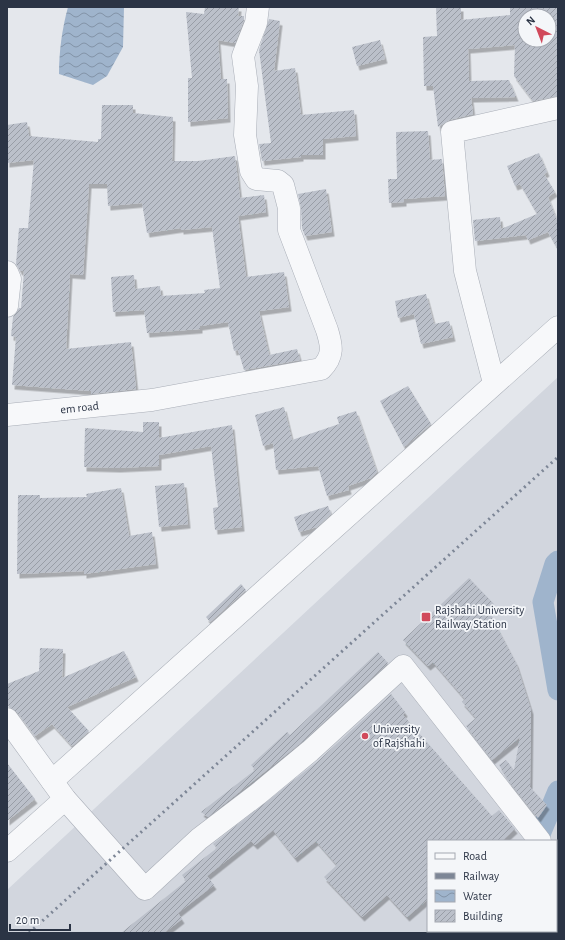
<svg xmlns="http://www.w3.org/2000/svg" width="565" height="940" font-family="'Alegreya Sans',sans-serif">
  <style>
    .built { fill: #d2d6de; fill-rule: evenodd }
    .water { fill: url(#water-waves) }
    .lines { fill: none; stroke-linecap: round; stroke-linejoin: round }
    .canal { stroke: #9fb4cc; stroke-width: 21 }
    .building { fill: url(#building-hatch); fill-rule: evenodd; filter: url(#shadow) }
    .minor-casing { stroke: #a9aeb7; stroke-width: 23 }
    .minor { stroke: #f7f8fa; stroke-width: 22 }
    .rail { stroke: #7d8696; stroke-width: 3; stroke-dasharray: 2 4; stroke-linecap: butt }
    .poi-dot { fill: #d1495b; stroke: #f4f6f9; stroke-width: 1.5 }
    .labels { text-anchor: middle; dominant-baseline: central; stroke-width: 3.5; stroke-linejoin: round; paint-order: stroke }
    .street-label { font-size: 12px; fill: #2b3445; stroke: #f4f6f9 }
    .poi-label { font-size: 12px; fill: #2b3445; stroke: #f4f6f9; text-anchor: start }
  </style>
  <defs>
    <pattern id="water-waves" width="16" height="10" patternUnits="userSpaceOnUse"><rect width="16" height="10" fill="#9fb4cc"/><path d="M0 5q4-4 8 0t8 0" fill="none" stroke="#8293a7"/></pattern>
    <pattern id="building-hatch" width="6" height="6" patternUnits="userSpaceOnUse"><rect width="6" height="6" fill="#bbc0ca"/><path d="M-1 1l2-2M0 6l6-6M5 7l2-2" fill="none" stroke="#989da6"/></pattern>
    <filter id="shadow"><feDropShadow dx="2.5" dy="4.5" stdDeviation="0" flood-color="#0004"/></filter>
  </defs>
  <rect width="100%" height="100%" fill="#e4e7ec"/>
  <path class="built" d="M558,377V933H7V890ZM428,841H556V931H428Z"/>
  <path class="water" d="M68,7H124L123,47L107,76L93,85L59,74C59,51 62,29 68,7Z"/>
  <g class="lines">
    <path class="canal" d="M558,561L555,564L543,602L558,690
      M538,839L558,791"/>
  </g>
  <path class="building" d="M205,7H239L238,16H244V20L235,43L218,40L221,79H227L228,118L188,122V78H192L186,12L204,14Z
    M436,7H461V20L510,15V7H558V96L533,101L514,76L515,45L468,49L469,81L509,80L516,97L471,98L473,114L449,120L438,127L433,86H424L423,37L437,36ZM525,16H549V40H525Z
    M269,19L280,21L274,71L295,68L301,115L354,110L356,136L323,139V155H301V157L262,161L259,144L271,143L259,50Z
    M380,40L385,59L357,66L352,47Z
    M102,105H133V113L173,117L172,161H198L235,156L240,198L264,195L266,212L238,216L246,277L284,272L289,307L259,311L269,355L297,349L300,360L244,370L238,350L234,351L228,322L200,326V329L147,333L144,310L113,312L111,277L134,275L135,289L160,286L161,296L205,293L204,290L220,288L212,227L181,230V228L147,233L142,203L108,206L107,184H89L83,275L70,274L66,349L131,342L136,389L91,394V391L12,385L16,337L11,336L13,317L19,308H21L24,271H20L16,264L19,228H28L34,160L7,163V125L27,122L29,136L98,142V139H101Z
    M428,131L430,160L442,159L445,196L404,199V202L389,203L388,179H397L396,132Z
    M539,153L547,172L544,174L555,192L548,197L558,223V250L548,232L528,240L526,235L475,241L473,220L500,217L501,229L537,214L520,184L515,186L507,166Z
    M326,189L332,232L305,236L302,228L301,208L298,194Z
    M426,294L434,324L449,321L453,337L421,344L414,314L398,318L395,301Z
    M408,386L431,424L404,447L380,401Z
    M284,407L292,440L339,424L337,417L356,411L377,472L371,478L348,486L349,490L327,496L318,466L276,470L273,443L263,446L255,415Z
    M143,422H159V438L232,425L242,527L215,530L213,508L218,507L211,446L159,455V466L118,468L84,467L85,428L143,432Z
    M184,483L188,524L159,527L155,486Z
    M121,488L129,536L152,532L156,564L84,574V571L17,574L18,495H40V498L87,497L86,494Z
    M328,506L331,514L317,527L299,532L294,517Z
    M469,578L494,604L488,610L516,663L531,710L530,787L547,805L538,818L510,783L499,765L506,760L514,770L520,737L492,760L466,726L476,718L462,702L465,699L433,662L428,666L403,640Z
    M241,584L246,590L210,622L206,617Z
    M40,648L63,649L62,678L124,651L136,677L67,707L89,731L72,746L52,724L35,736L17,712L9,707L7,703V684L39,671Z
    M378,652L388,663L302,742L208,817L201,812L255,770L251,765L287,732L290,735Z
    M391,694L405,712L403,715L469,790L492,816L499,810L515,829L502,841H428V899L407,917L387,895L362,917L324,877L337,865L316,841L295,858L273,830L255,845L251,841L207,876L214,885L178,913L182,919L164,933H121L186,881L182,875L217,848L213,844L318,761Z
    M7,763L35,799L7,821Z"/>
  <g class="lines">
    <g class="minor-casing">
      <g id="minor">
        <path d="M7,272L10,279L7,306"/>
        <path d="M494,383L465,271L452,132L558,108"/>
        <path id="s1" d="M7,415L152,400L321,369C334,356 332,346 327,330L289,230V208L283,185L278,181L256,179L251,171L245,135L247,86L243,56L256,23L258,7"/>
        <path d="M7,719L65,799L145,889L199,839L258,794L310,751L403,666L540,841"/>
        <path d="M52,781L558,327"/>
        <path d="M7,851L65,799"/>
        <path d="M556,859L558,861"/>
      </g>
    </g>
    <use href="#minor" class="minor"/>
    <path class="rail" d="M29,933L558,457"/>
  </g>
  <g class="poi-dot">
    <rect x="421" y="612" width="10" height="10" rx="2"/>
    <circle cx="365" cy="736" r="4"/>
  </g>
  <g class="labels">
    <g class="street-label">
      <text stroke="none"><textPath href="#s1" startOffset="73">em road</textPath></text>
    </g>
    <g class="poi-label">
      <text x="435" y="610">Rajshahi University<tspan x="435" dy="14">Railway Station</tspan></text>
      <text x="373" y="729">University<tspan x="373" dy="14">of Rajshahi</tspan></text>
    </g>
  </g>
  <rect width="565" height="940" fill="none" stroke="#2b3445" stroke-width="16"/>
  <rect x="427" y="840" width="130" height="92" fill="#f4f6f9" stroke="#a4a8b1"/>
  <rect x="435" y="853" width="20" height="6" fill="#f7f8fa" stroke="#a4a8b1"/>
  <text x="463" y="860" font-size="12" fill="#2b3445">Road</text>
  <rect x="435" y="873" width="20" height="6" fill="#7d8696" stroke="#a4a8b1"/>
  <text x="463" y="880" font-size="12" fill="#2b3445">Railway</text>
  <rect x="435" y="890" width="20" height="12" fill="url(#water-waves)" stroke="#a4a8b1"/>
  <text x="463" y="900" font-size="12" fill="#2b3445">Water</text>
  <rect x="435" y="910" width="20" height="12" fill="url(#building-hatch)" stroke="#a4a8b1"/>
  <text x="463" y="920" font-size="12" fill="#2b3445">Building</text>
  <g transform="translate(537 28) rotate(318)"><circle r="19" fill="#f4f6f9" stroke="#a4a8b1"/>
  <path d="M0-3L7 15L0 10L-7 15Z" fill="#d1495b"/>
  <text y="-6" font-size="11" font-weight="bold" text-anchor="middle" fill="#2b3445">N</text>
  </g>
  <path d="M10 924v6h60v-6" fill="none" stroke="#2b3445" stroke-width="2"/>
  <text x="16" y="924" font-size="12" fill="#2b3445" stroke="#f4f6f9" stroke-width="3" paint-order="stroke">20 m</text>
</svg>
